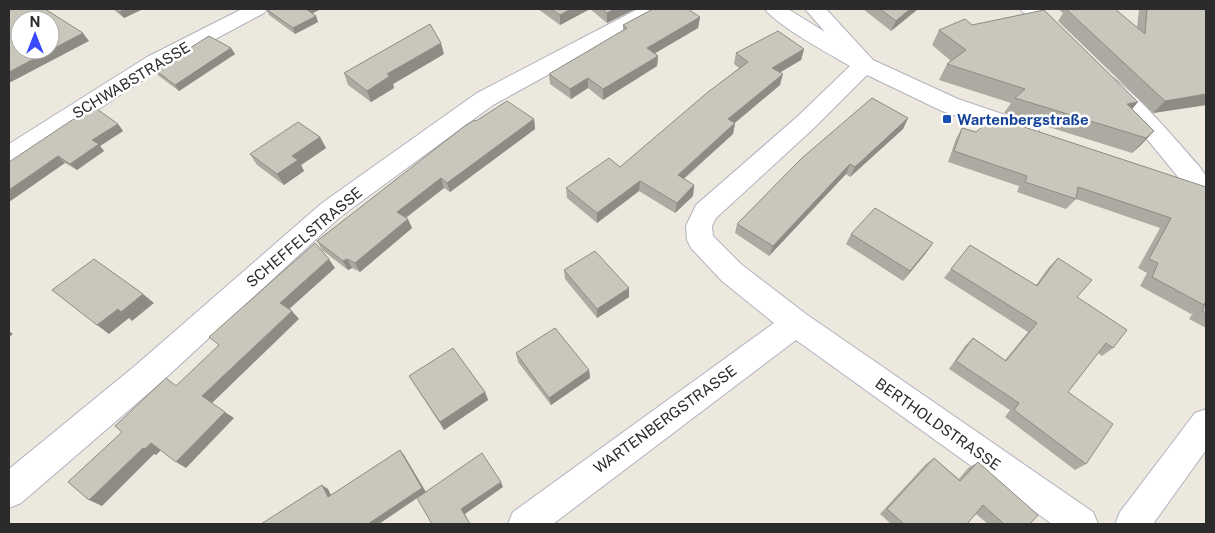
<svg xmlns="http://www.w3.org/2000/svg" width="1215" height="533" font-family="'Public Sans',sans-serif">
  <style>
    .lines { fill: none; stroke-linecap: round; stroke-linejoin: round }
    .street-casing { stroke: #b1b2bf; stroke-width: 2 }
    .street { fill: #fff; fill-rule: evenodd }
    .wall { fill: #adaaa2 }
    .shaded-wall { fill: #8d8b84 }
    .building { fill: #c9c6bc; stroke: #8d8b84; fill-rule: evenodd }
    .transit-dot { fill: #1a4fb4; stroke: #fff; stroke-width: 2 }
    .labels { text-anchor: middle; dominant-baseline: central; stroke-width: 5; stroke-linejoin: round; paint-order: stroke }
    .street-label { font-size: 15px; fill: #2b2b2b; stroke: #fff }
    .transit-label { font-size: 15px; font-weight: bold; fill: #164399; stroke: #fff; text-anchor: start }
  </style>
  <rect width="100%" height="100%" fill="#ede8dd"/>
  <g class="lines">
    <g class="street-casing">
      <path id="street" d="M242,9H267L264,13L163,67L18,162L9,165V144L147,57Z
        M638,9H663L660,13L493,105L340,217L158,385L21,503L9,508V469L136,365L322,203L477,93Z
        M765,9H788L825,32L805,9H826L873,60L958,99L1035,125L1039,131L1035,137L1027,139L1019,137L942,111L867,75L814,128L716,218L712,226L713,236L742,265L806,314L1093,512L1098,524H1052L796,340L553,524H508L513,512L774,323L722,281L691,248L687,240L686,226L696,205L798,116L850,66C831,55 776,25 765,9Z
        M1020,9H1042L1072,39L1068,44L1061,46L1054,44Z
        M1106,75C1127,81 1182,147 1199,166L1206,176V195L1201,197L1192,194L1147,139L1098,88L1095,83L1098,78Z
        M1206,409V450L1153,524H1115L1120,512L1195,413Z"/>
    </g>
    <use href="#street" class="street"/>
  </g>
  <path class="wall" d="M113,9H143L124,18Z
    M266,9H321L312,13L316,16L318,22L295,34L269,15Z
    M538,9H635L607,23L590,9L560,25Z
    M863,9H918L891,31Z
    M1058,9H1115L1137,28L1139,9H1206V105L1153,113L1058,21L1063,13Z
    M700,17L698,28L655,53L658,56L657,66L603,100L588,88L571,99L550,84L549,74L623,31V25Z
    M972,25L1132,109L1154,131L1140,146L1132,153L1004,113L1011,103L939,80L947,64L951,61L932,45L939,30Z
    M231,48L235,54L179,91L159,76L155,70Z
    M804,49L801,60L780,72V85L735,123L733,134L684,179L694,185L693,196L675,213L639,191L597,223L567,198L566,188L620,167L739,68L734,64L736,53Z
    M444,54L393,84L394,88L371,102L348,85L344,73Z
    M908,118L903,129L850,177L846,174L769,256L735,233L737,224Z
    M534,119L535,129L450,192L444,188L406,218L412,228L360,272L352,268L348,270L322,250L317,241L476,121Z
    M118,124L123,131L100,146L104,151L77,170L65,163L9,162Z
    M962,128L976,132L1206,187V328L1189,319L1193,313L1191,314L1140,286L1147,273L1138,268L1160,228L1076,199L1066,209L1017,192L1019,186L948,162L956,139Z
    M320,137L326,148L301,165L304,171L284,185L257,165L250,154Z
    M851,234L926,253L903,281L846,244Z
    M970,245L1036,285L1049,267L1058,258L1077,297L1113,348L1102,356L1098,353L1068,392L1086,464L1075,470L1005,417L1010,410L949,369L965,346L973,338L1005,360L1028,332L944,278Z
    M564,270L629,297L597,318L565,279Z
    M516,353L589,370L590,378L551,405L518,362Z
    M409,376L485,392L488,400L444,430Z
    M934,458L959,479L968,468L978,462L1030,524H988L976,514L967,524H891L880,514L926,464Z"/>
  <path class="shaded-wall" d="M126,9H143L124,18L119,12Z
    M306,9H321L309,15Z
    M571,9H590L560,25V15Z
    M615,9H635L607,23V13Z
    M910,9H918L891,31L896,21Z
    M316,16L318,22L295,34L293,28Z
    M700,17L698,28L647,58V48Z
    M83,33L89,41L9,83V72Z
    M441,43L444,54L393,84L394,88L371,102L367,91L387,74Z
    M231,48L235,54L179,91L175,85Z
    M804,49L801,60L769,79L772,68Z
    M658,56L657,66L603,100V89Z
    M783,74L780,85L726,130L728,119Z
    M588,78V88L571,99L570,89Z
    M1206,94V105L1153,113L1165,101Z
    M1138,102L1125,118L1127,104Z
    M908,118L903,129L850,177L855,167Z
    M534,119L535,129L450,192L447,183Z
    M735,123L733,134L676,185L678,175Z
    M118,124L123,131L100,146L104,151L77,170L70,164L92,140Z
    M1154,131L1140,146L1132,153L1146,138Z
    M320,137L326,148L301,165L304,171L284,185L277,174L292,156Z
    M58,156L65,163L9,202V190Z
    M850,164L846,174L769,256L773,246Z
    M441,178L444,188L401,221L397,212Z
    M640,181L639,191L597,223V213Z
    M694,185L693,196L675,213L677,203Z
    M408,219L412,228L360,272L355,263Z
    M933,243L926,253L903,281L910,271Z
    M329,259L335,268L287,311L280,303Z
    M347,259L352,268L348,270L343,261Z
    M629,288V297L597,318V309Z
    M143,294L154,303L132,321L129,318L109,334L97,325L118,309Z
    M292,311L299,319L212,403L202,396Z
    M9,331L13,334L9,337Z
    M589,370L590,378L551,405L549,398Z
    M485,392L488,400L444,430L440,422Z
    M225,412L234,418L186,468L176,462Z
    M151,443L162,449L156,455L154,454L102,506L89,500L143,448Z
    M400,450L404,455L426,492L379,524H368Z
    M501,482L503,487L465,514L470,524L461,509Z
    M322,485L328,489L334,501L328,497Z"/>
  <path class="building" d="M9,9H45L83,33L9,72ZM20,20H50V50H20Z
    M116,9H126L119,12Z
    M266,9H306L316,16L293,28Z
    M551,9H571L560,15Z
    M603,9H615L607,13Z
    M653,9H688L700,17L647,48L658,56L603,89L588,78L570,89L549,74L627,28L623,25Z
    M880,9H910L896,21Z
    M1066,9H1115L1145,34L1147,9H1206V94L1165,101Z
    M1044,10L1138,102L1127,104L1154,131L1146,138L1015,98L1025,89L947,64L966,50L939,30L965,19L972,25Z
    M430,24L441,43L387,74L390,76L367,91L344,73Z
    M778,31L804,49L772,68L783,74L728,119L735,123L678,175L694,185L677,203L640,181L597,213L566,188L609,158L620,167L708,92L748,62L736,53Z
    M209,36L231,48L175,85L155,70Z
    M872,98L908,118L855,167L850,164L773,246L737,224L802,158Z
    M507,101L534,119L447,183L441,178L397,212L408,219L355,263L347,259L343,261L317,241L466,125L475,120L476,121Z
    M94,107L118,124L92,140L99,144L70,164L58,156L9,190V162L69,122Z
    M994,117L1206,187V300L1204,305L1152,277L1158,263L1149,259L1171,218L1078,187L1076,199L1025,182L1027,176L954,151L962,128L976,132Z
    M298,122L320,137L292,156L298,160L277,174L250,154Z
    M875,208L933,243L910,271L851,234Z
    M315,243L329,259L280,303L292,311L202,396L225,412L176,462L151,443L145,449L143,448L89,500L68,482L122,432L115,426L166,378L176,386L219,345L209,337Z
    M970,245L1037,286L1058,258L1092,280L1077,297L1127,330L1113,348L1106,343L1068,392L1113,424L1086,464L1014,410L1019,403L956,361L973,338L1006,361L1037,323L951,269Z
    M595,251L629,288L597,309L564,270Z
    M94,259L143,294L121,312L118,309L97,325L52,290Z
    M1206,302V313L1202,311Z
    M555,328L589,370L549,398L516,353Z
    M453,348L485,392L440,422L409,376Z
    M400,450L422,488L368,524H261L322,485L328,497Z
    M482,453L501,482L461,509L470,524H432L417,498Z
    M934,458L960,481L978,462L1038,515L1030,524H1004L983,505L967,524H904L887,509Z"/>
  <rect class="transit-dot" x="942" y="114" width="10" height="10" rx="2.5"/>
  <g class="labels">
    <g class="street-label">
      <text transform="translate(131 80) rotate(-31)">SCHWABSTRASSE</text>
      <text transform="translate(304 237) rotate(-40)">SCHEFFELSTRASSE</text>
      <text transform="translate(665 419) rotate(-36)">WARTENBERGSTRASSE</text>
      <text transform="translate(938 424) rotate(35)">BERTHOLDSTRASSE</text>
    </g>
    <g class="transit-label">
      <text x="957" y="119">Wartenbergstraße</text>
    </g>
  </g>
  <rect width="1215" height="533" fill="none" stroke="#2b2b2b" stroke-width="20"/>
  <g transform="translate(35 35)"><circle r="24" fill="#ffffff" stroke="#aaaaaa"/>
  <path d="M0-4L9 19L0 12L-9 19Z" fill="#3949ff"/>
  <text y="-8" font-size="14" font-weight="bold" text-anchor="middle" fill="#2b2b2b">N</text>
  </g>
</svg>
